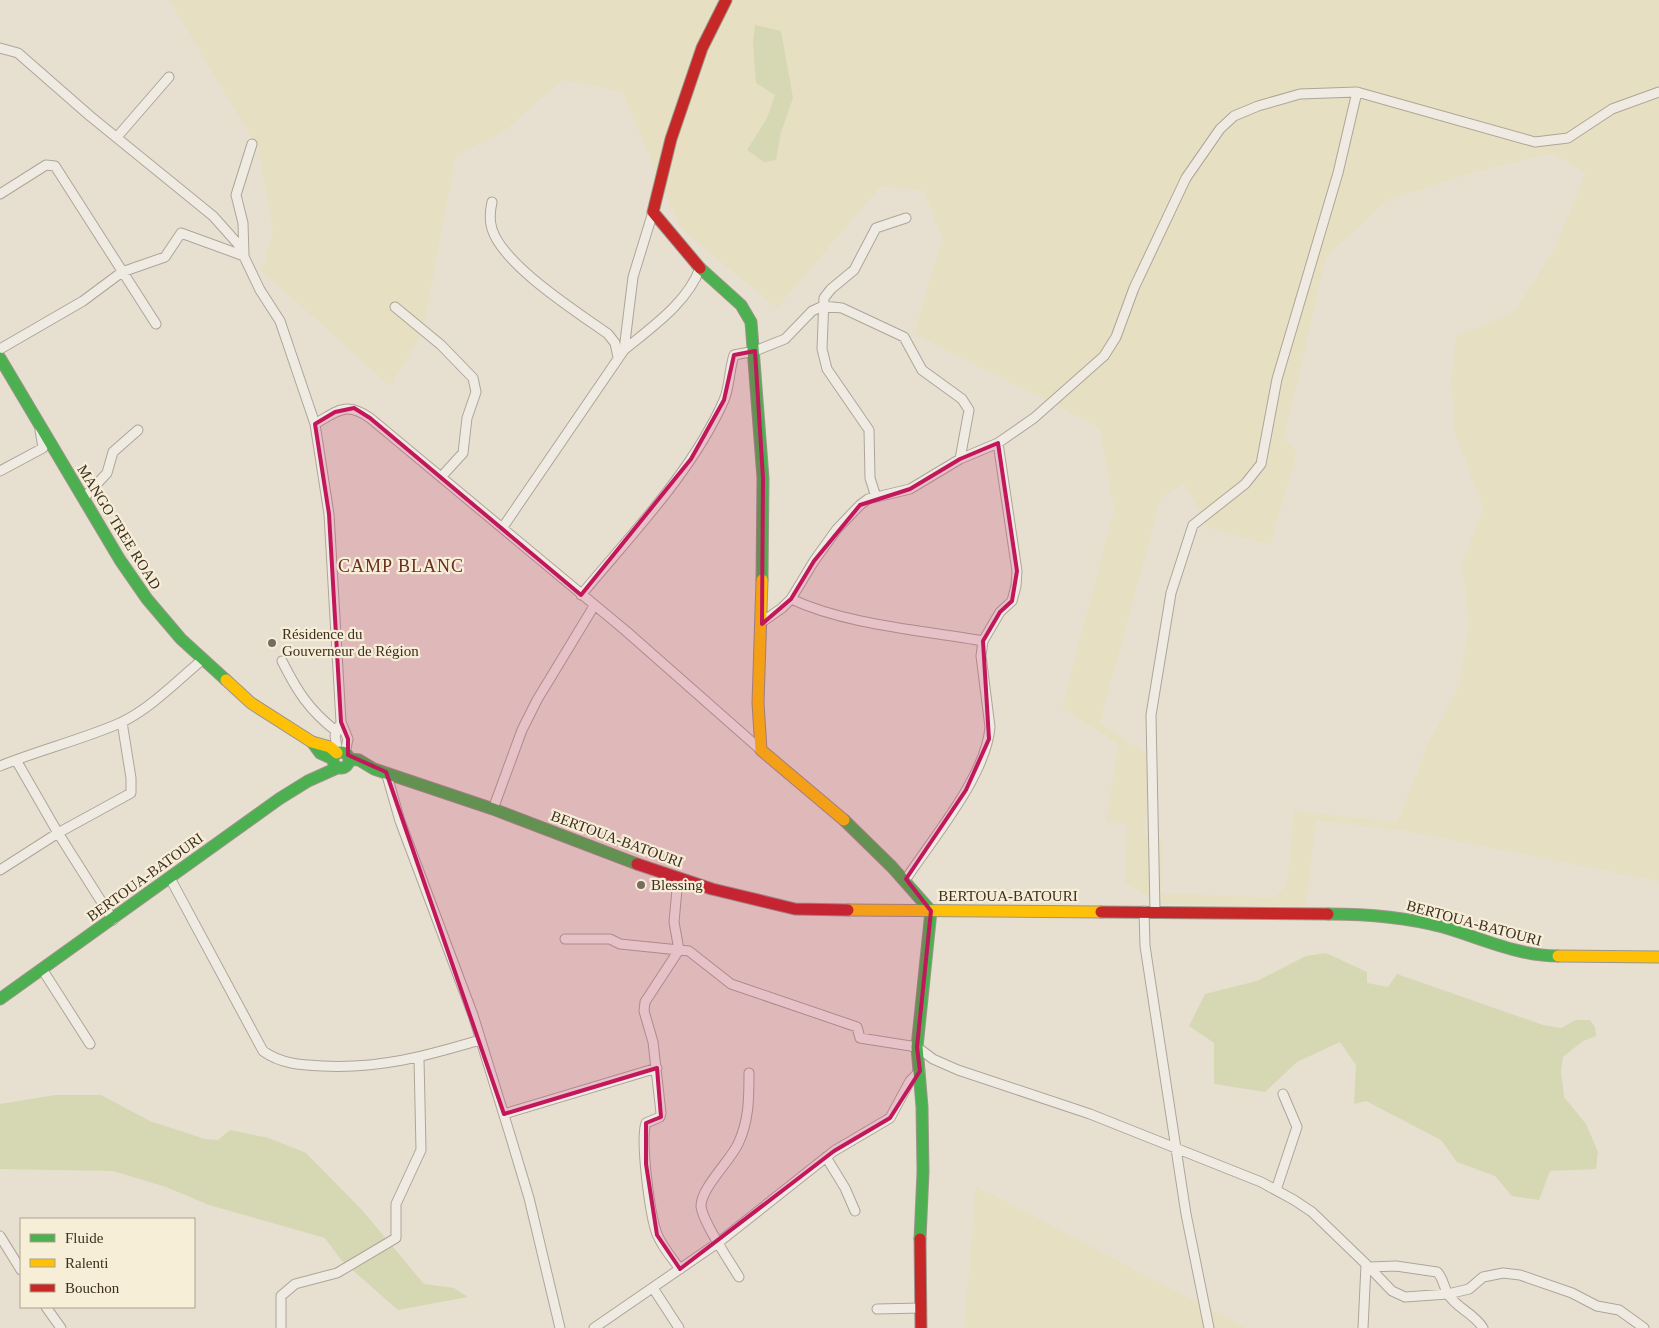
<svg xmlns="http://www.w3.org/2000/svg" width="1659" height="1328" font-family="Georgia,serif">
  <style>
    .farmland { fill: #e6dfc2; fill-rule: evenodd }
    .green { fill: #d6d7b3 }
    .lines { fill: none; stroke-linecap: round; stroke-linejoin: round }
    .street-casing { stroke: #ada599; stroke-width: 11 }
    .fast-casing { stroke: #9c958a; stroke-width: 13 }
    .slow-casing { stroke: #9c958a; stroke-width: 13 }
    .jam-casing { stroke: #9c958a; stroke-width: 13 }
    .street { stroke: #efebe3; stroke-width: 9 }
    .fast { stroke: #4caf50; stroke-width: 11 }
    .slow { stroke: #ffc107; stroke-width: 11 }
    .jam { stroke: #c62828; stroke-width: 11 }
    .marked { fill: #c2185b; fill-opacity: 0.2; stroke: #c2185b; stroke-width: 4; stroke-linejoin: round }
    .poi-dot { fill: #786c5e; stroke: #f7eed8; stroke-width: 2 }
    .labels { text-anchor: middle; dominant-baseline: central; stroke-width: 4.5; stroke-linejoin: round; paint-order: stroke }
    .street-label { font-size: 15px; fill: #3d2e20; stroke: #f7eed8 }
    .poi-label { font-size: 15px; fill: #3d2e20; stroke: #f7eed8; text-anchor: start }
    .quarter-label { font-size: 18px; letter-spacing: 1px; fill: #6b2e1e; stroke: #f7eed8 }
  </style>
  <rect width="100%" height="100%" fill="#e7e0d1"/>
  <path class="farmland" d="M169,0H1659V881L1401,830L1316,821L1306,906L1160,904L1125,883L1127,824L1106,822L1118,744L1062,708L1114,509L1100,428L914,334L942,238L924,191L881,186L777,308L681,229L622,92L563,80L502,133L456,155L422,334L390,386L262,271L273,230L258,148ZM781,32V132L776,160L747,150L767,118L775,95ZM1552,153L1586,173L1552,253L1514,312L1456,336L1451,380L1455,434L1483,508L1462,563L1469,623L1459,686L1428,744L1397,822L1294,811L1287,885L1274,898L1161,893L1163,839L1143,834L1154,759L1100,723L1161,498L1184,484L1209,528L1270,545L1297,452L1284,440L1326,257L1388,200L1475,172Z
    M976,1186L1246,1328H964Z"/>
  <path class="green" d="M755,25L781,31L793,98L781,132L776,160L764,162L747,150L767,118L775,95L756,83L753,42Z
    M1326,953L1367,972V983L1388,987L1397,974L1543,1025L1561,1028L1576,1020H1590L1595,1027L1596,1036L1583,1041L1563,1057L1561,1071L1564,1097L1586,1124L1598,1152L1596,1169L1550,1171L1539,1200L1512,1196L1495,1176L1457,1162L1441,1140L1366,1101L1354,1104L1356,1065L1340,1042L1297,1062L1265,1092L1214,1084V1043L1189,1026L1205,994L1257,981L1306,956Z
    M55,1095H101L150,1121L205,1139L218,1140L230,1130L269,1138L306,1153L362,1210L424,1284L454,1288L468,1297L398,1310L341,1260L325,1238L209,1205L166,1187L113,1171L0,1169V1104Z"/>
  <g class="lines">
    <g class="street-casing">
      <path id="street" d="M0,48L18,53L90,116L213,216L238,244L260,290L280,321L315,424L329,514L341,722L348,739L345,753
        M117,137L169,77
        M0,194L46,165L55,166L156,324
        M492,202C490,211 489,220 492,229C503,265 577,312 608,334L615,343L618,357
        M395,307L441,345L473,378L476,392L467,418L463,453L442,476
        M0,349L83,301L122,272L165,257L181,233L244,256L243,223L236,195L252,144
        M624,350C652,327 688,302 700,268
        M315,424C337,411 346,401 370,418L626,631L761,750
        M0,471L43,448L40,430
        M876,497L870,478L869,430L827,369L822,349L824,298L831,289L854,270L876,228L906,218
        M83,499L107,473L113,452L138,430
        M503,527L624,350L633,277L653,212
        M581,595C630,536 693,471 724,400C730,386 729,370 734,355L755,351L785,339L812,311L823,306L842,308L904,337L922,370L962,399L969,410L960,459
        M791,599C847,625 921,630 983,641
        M762,622L782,608L791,599L814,561L837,529L860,505L868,499L910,489L960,459L998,443L1034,418L1104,356L1116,337L1134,288L1186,178L1220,129L1234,116L1258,106L1300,94L1357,92L1535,142L1568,138L1612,109L1659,92
        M282,661C297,691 309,710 336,731
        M338,753L335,736L339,726
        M16,760L58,833L113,920
        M0,766C39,750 81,740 120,723C150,709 177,681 202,660
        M386,772L400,821L473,1015L511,1138L529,1198L560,1328
        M493,809L522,730L537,700L594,606
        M0,870L58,833L131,793V778L122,722
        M170,878L263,1051C281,1064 301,1065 322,1066C380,1069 426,1056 480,1040
        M678,879L674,922L679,950L689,951L731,984L857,1027L860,1038L917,1047L933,1059L958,1070L1090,1114L1261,1182L1294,1200L1312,1212L1369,1267L1396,1266L1437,1272C1443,1277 1443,1286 1448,1294C1456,1308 1474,1313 1483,1328
        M906,879C933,838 986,776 990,727L981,656L983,641L1000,612L1012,601L1016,586L1017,571L998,443
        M1144,911L1145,946L1186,1214L1209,1328
        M1155,911L1151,715L1171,593L1193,525L1245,484L1261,464L1277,379L1338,173L1357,92
        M565,939H610L620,944L679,950L645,1002L644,1011L653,1042L661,1113L660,1117L646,1123C640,1140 650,1216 657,1234C662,1247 672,1258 680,1269
        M42,969L90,1044
        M504,1114L657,1068
        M826,1157L845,1188L855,1211
        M1276,1190L1297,1127L1283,1094
        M0,1236L21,1270
        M1369,1267L1392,1291L1405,1297L1448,1294L1469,1289L1483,1277L1503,1273L1520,1275L1572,1293L1597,1306L1619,1310L1644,1328
        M739,1277C730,1262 702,1221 701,1206C701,1188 730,1161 738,1144C749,1121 749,1098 749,1073
        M653,1288L679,1328
        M46,1307L61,1328
        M877,1309L921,1308
        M281,1328V1296L295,1284L337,1273L396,1238V1204L421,1150L419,1058
        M594,1328L719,1242L834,1151L890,1118L910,1081L920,1071
        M1363,1328L1366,1265"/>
    </g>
    <g class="fast-casing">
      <path id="fast" d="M700,268L741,305L751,322L763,478L762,580
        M0,358L120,560L147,599L181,639L226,680
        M312,742L320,753L333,759
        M333 760a8 8 0 1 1 16 0a8 8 0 1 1-16 0Z
        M349,759L359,760L374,769L493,809L637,864
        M844,820L892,867L931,911L917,1047L922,1107L923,1172L920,1239
        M1328,914C1367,914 1405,917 1443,927C1481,938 1518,956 1558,956
        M0,999L279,799L308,781L337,768"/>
    </g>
    <g class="slow-casing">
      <path id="slow" d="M762,580L758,703L761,750L844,820
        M226,680L251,703L312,742L330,747L337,753
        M848,910L1101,912
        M1558,956L1659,957"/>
    </g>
    <g class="jam-casing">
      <path id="jam" d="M700,268L653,212L671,139L702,48L726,0
        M637,864L712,889L795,909L848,910
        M1101,912L1328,914
        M920,1239L921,1328"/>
    </g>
    <use href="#street" class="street"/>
    <use href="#fast" class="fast"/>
    <use href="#slow" class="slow"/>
    <use href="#jam" class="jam"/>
  </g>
  <path class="marked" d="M755,351L763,478L762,624L791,599L814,561L860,505L910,489L960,459L998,443L1017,571L1012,601L1000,612L983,641L989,739L966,790L906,879L931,911L917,1047L920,1071L890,1118L834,1151L680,1269L657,1235L646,1164V1123L661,1117L657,1068L504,1114L386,772L348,755V739L341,722L329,514L315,424L335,412L354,408L370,418L581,595L691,459L724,400L734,355Z"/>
  <g class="poi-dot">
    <circle cx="272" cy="643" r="5"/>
    <circle cx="641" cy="885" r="5"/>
  </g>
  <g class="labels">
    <g class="street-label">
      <text transform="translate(119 527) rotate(58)">MANGO TREE ROAD</text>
      <text transform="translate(617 839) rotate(20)">BERTOUA-BATOURI</text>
      <text transform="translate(145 877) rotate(-36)">BERTOUA-BATOURI</text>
      <text x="1008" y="896">BERTOUA-BATOURI</text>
      <text transform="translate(1474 923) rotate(15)">BERTOUA-BATOURI</text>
    </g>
    <g class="poi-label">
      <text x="282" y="634">Résidence du<tspan x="282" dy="17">Gouverneur de Région</tspan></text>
      <text x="651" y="885">Blessing</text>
    </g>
    <g class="quarter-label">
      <text x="401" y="566">CAMP BLANC</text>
    </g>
  </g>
  <rect x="20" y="1218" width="175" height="90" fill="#f7eed8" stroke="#ada18e"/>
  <rect x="30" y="1234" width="25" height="8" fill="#4caf50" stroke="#ada18e"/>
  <text x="65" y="1243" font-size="15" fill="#3d2e20">Fluide</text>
  <rect x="30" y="1259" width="25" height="8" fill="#ffc107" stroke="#ada18e"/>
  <text x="65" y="1268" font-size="15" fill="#3d2e20">Ralenti</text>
  <rect x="30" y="1284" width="25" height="8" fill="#c62828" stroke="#ada18e"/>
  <text x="65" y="1293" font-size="15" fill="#3d2e20">Bouchon</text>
</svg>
